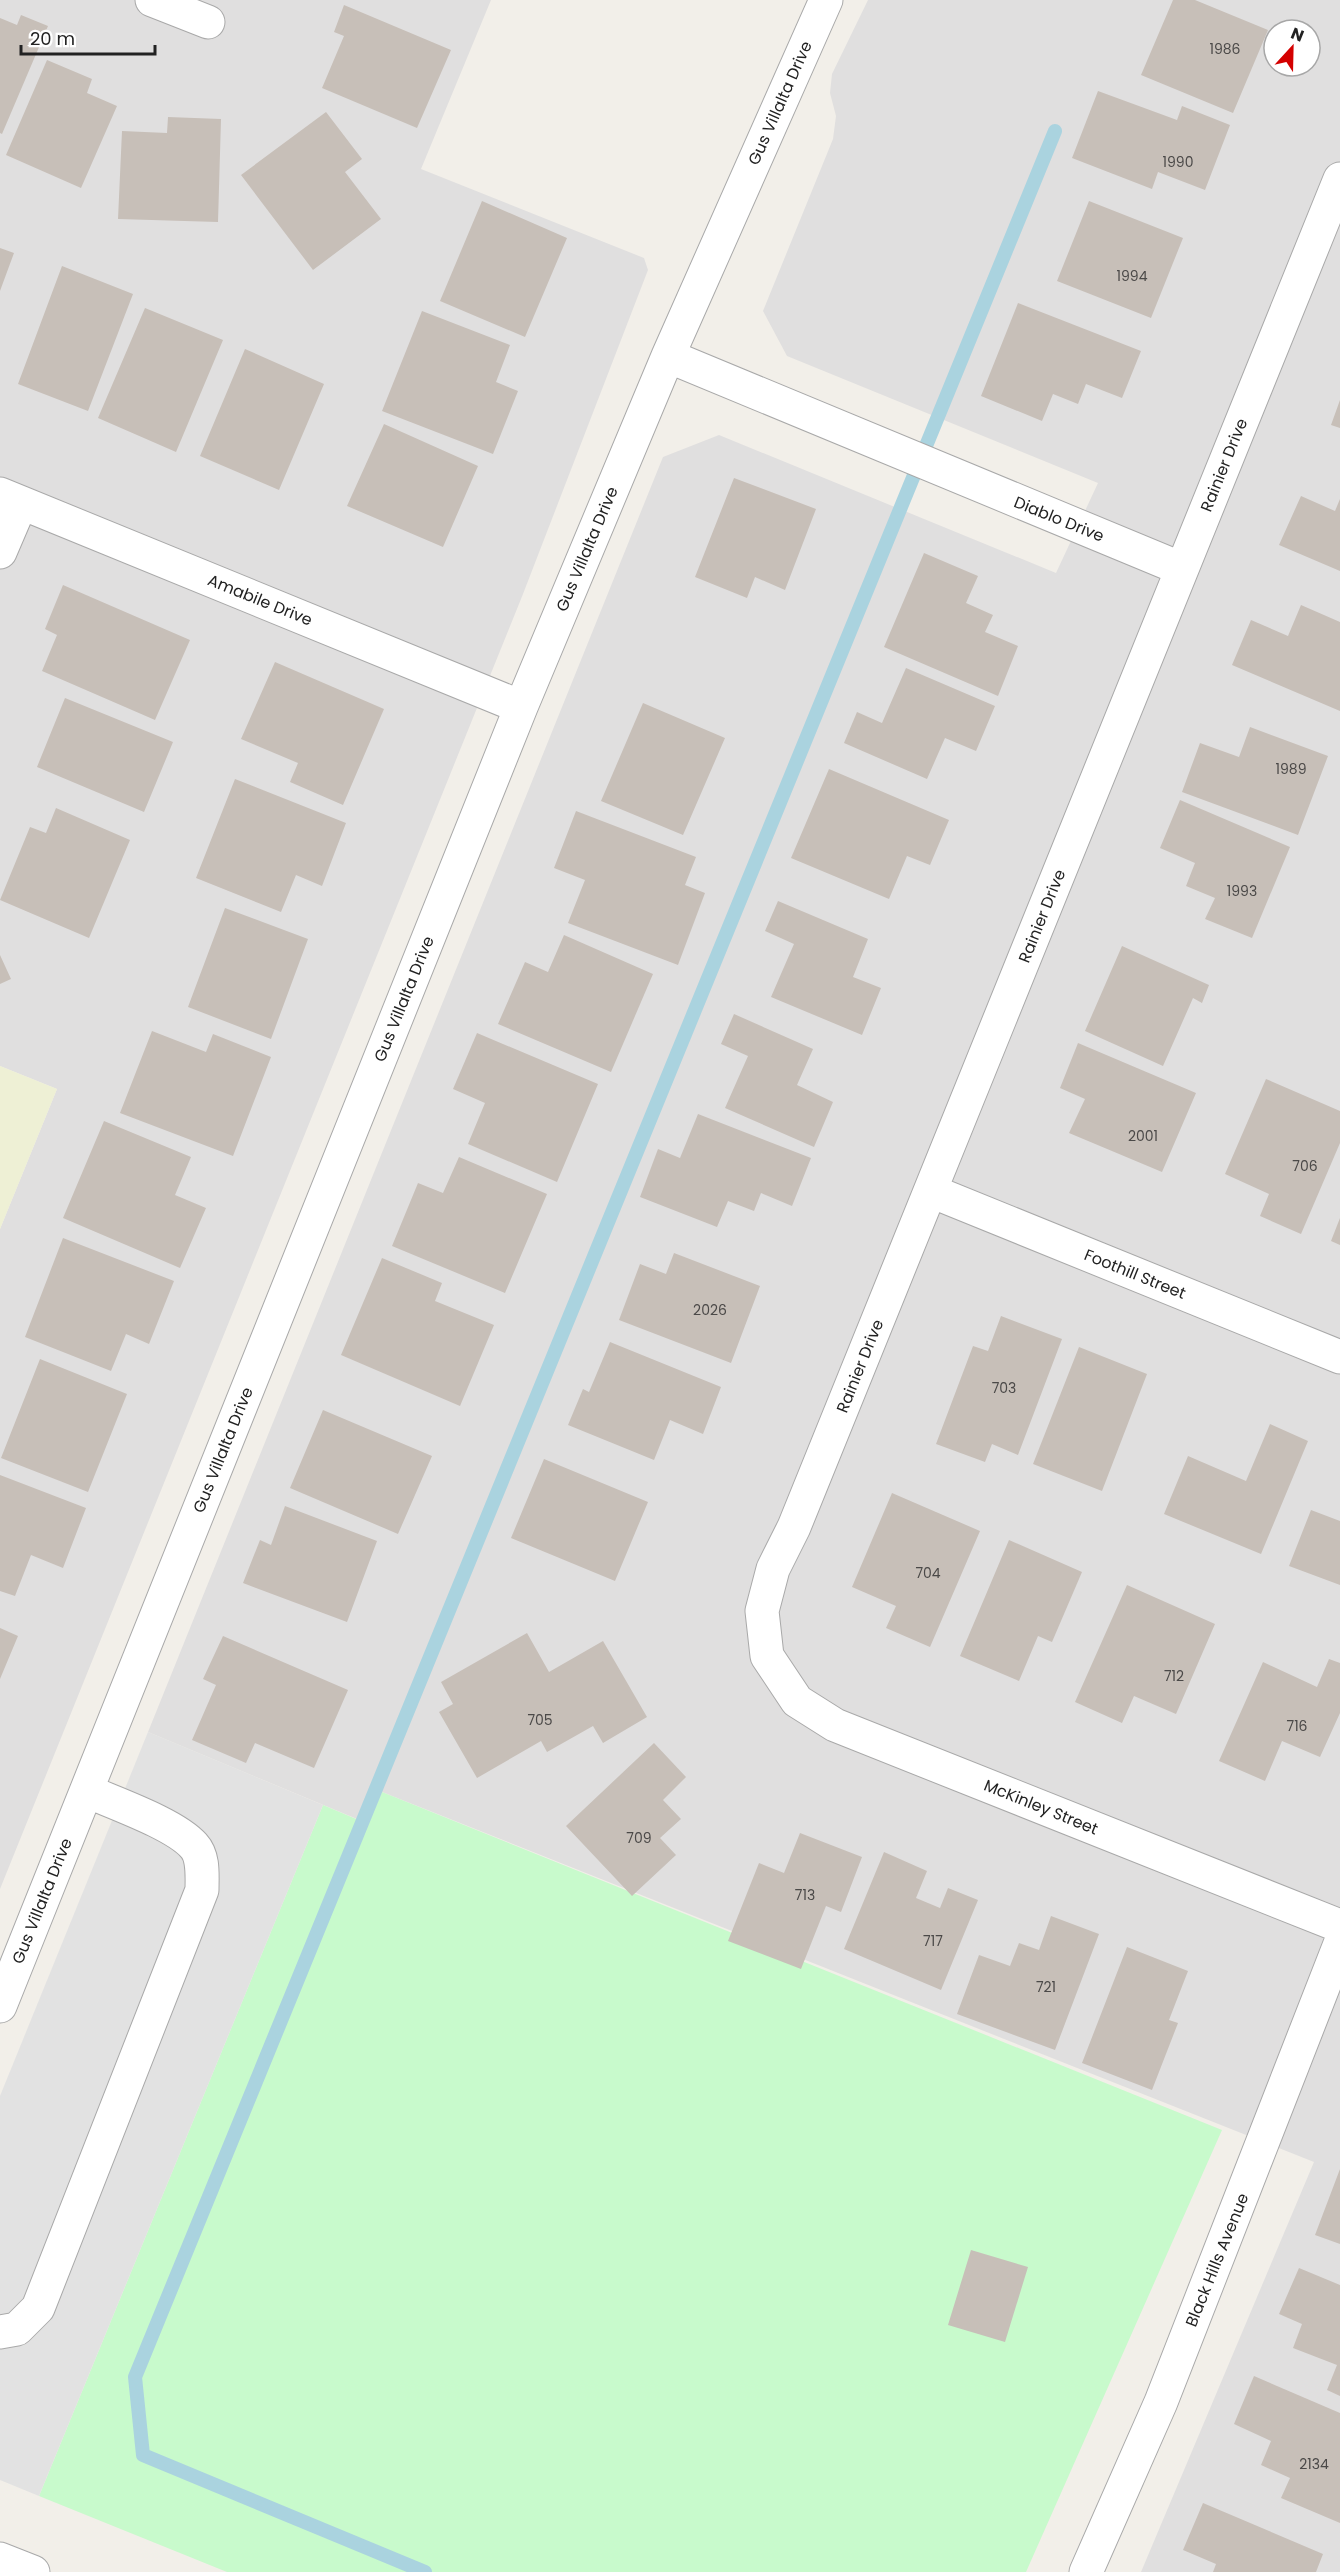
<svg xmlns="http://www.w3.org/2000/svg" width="1340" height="2572" font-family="Poppins,sans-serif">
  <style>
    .residential { fill: #e0dfdf; fill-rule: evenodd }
    .farmland { fill: #eef0d5 }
    .park { fill: #c8facc }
    .parking { fill: #e2e2e2 }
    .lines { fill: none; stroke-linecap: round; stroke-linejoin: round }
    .stream { stroke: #aad3df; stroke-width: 14 }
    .building { fill: #c7bfb8 }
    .minor-casing { stroke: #a9a9a9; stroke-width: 35 }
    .minor { stroke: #fff; stroke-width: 33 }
    .labels { text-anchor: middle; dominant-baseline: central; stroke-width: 6; stroke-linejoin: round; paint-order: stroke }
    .number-label { font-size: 14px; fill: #4b4948 }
    .street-label { font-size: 16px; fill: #222; stroke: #fff }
  </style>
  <rect width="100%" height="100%" fill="#f2efe9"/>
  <path class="residential" d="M0,0H491L421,169L644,258L648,270L523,594L0,1889V1229L57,1089L0,1066Z
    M868,0H1340V2572H1141L1314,2162L382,1792L369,1824L148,1732L663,457L719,435L1056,573L1098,483L787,356L763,311L833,139L836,116L830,93L832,74ZM1274,30H1310V66H1274Z"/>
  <path class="farmland" d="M0,1066L57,1089L0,1229Z"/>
  <path class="park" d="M382,1792L1222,2130L1026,2572H227L39,2496L323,1805L368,1824Z"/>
  <path class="parking" d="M148,1732L323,1805L39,2496L0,2480V2096Z"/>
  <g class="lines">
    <path class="stream" d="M425,2572L143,2455L135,2377L1055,131"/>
  </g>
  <path class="building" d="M1173,0H1195L1268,30L1233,113L1141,75Z
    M344,5L451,50L417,128L322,88L344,36L334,32Z
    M21,15L48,26L2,134L0,133V18L17,25Z
    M47,60L92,79L87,93L117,106L81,188L6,155Z
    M1098,91L1177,120L1182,106L1230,125L1205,190L1158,172L1152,189L1072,158Z
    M326,112L362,159L345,172L381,219L313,270L241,175Z
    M168,117L221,119L218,222L118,219L122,131L167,133Z
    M482,201L567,238L525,337L440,301Z
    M1089,201L1183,238L1151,318L1057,281Z
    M0,248L14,253L0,291Z
    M62,266L133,294L88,411L18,384Z
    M1018,303L1141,351L1122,398L1086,384L1078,404L1053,394L1042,421L981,396Z
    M145,308L223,340L176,452L98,418Z
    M422,311L510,345L496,382L518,391L493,454L382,411Z
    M245,349L324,384L279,490L200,456Z
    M1340,400V428L1331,425Z
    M384,424L478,466L443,547L347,506Z
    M734,478L816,509L785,590L755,577L747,598L695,577Z
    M1301,496L1335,511L1340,499V571L1279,545Z
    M924,553L978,576L966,603L993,615L985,632L1018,646L998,696L884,647Z
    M63,585L190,640L155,720L42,671L57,635L45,629Z
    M1301,605L1340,622V711L1232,665L1251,620L1288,636Z
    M275,662L384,709L343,805L290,782L298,763L241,739Z
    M906,668L995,706L976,751L945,738L927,779L844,743L857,712L882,723Z
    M65,698L173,742L144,812L37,767Z
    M643,703L725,738L683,835L601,801Z
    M1250,727L1328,756L1298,835L1182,792L1200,743L1239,757Z
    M829,769L949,820L930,865L907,856L889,899L791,858Z
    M235,779L346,823L322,886L296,875L281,912L196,878Z
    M1180,800L1290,847L1252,938L1205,919L1215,898L1186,886L1195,863L1160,848Z
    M56,808L130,840L89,938L0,900L30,827L46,833Z
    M576,811L696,857L685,885L705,893L678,965L568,923L585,880L554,868Z
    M778,901L868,939L853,977L881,988L862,1035L771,997L794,944L765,931Z
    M225,908L308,939L271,1039L188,1007Z
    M564,935L653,974L611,1072L498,1024L525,962L548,972Z
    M1122,946L1209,985L1202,1003L1193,998L1163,1066L1085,1031Z
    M0,955L11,979L0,984Z
    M734,1014L813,1049L797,1085L833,1102L814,1147L725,1108L748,1056L721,1044Z
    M152,1031L206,1052L213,1034L271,1057L233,1156L120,1113Z
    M477,1033L598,1084L557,1182L468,1144L485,1103L453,1089Z
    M1078,1043L1196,1093L1162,1172L1069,1133L1085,1099L1060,1088Z
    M1266,1079L1340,1111V1143L1301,1234L1260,1216L1269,1194L1225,1174Z
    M698,1114L811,1158L792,1206L761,1193L754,1211L728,1201L717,1227L640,1197L658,1149L680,1158Z
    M104,1121L191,1157L175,1195L206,1208L180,1268L63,1218Z
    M459,1157L547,1194L505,1293L392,1246L418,1183L443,1193Z
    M1340,1218V1245L1331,1241Z
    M63,1238L174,1281L149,1344L126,1334L111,1371L25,1337Z
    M674,1253L760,1286L731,1363L619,1320L640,1264L666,1274Z
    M382,1258L442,1283L435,1301L494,1325L460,1406L341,1355Z
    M1001,1316L1062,1339L1018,1455L992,1444L985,1462L936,1444L973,1346L988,1351Z
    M610,1342L721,1387L703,1434L670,1420L654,1460L568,1425L583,1389L589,1392Z
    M1079,1347L1147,1374L1102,1491L1033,1464Z
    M40,1359L127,1394L88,1492L1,1458Z
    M323,1410L432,1456L398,1534L290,1488Z
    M1270,1424L1308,1441L1261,1554L1164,1514L1188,1456L1246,1481Z
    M544,1459L648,1502L615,1581L511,1538Z
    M0,1475L86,1508L63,1568L31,1555L15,1596L0,1591Z
    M892,1493L980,1531L930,1647L886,1628L896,1606L852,1587Z
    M285,1506L377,1541L347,1622L243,1583L260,1540L271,1545Z
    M1311,1510L1340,1521V1585L1289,1566Z
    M1009,1540L1082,1572L1052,1642L1038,1636L1019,1681L960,1656Z
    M1127,1585L1215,1624L1176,1714L1134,1696L1122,1723L1075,1702Z
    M0,1628L18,1636L0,1679Z
    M527,1633L549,1672L603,1641L647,1717L603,1743L593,1726L547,1752L541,1741L477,1778L439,1712L453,1704L441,1682Z
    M223,1636L348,1690L314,1768L255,1743L246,1763L192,1740L216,1685L203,1679Z
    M1329,1659L1340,1663V1713L1320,1757L1282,1741L1265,1781L1219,1761L1263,1662L1317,1687Z
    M654,1743L686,1777L663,1800L681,1819L660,1838L676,1855L632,1896L566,1826Z
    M800,1833L862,1857L841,1912L826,1906L801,1969L728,1941L759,1863L784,1873Z
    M884,1852L927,1871L916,1898L940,1908L948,1888L978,1900L941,1990L844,1949Z
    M1051,1916L1099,1934L1055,2050L957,2014L979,1955L1010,1966L1019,1943L1039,1950Z
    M1127,1947L1188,1971L1169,2020L1178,2023L1152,2090L1082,2063Z
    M1340,2169V2244L1315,2235Z
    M971,2250L1028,2267L1005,2342L948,2325Z
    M1299,2268L1340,2285V2396L1327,2390L1337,2365L1293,2348L1302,2324L1279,2314Z
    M1254,2376L1340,2413V2523L1281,2498L1290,2478L1261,2465L1271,2441L1234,2424Z
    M1203,2503L1323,2554L1316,2572H1213L1216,2564L1183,2550Z"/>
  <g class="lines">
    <g class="minor-casing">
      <path id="minor" d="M152,0L208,22
        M1340,179L794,1527L773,1569L762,1611L767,1656L797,1701L835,1725L1340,1926
        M668,356L1182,569
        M0,494L521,707
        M0,552L21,503
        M931,1191L1340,1357
        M0,2006L521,707L668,356L826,0
        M0,2332L17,2329L38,2308L202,1890C202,1875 204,1857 194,1846C175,1824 114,1803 87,1791
        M0,2559L33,2572
        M1086,2572L1161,2402L1340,1944"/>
    </g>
    <use href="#minor" class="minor"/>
  </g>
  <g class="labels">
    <g class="number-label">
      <text x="1225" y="49">1986</text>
      <text x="1178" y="162">1990</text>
      <text x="1132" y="276">1994</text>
      <text x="1291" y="769">1989</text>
      <text x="1242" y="891">1993</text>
      <text x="1143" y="1136">2001</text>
      <text x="1305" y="1166">706</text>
      <text x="710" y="1310">2026</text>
      <text x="1004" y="1388">703</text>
      <text x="928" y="1573">704</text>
      <text x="1174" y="1676">712</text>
      <text x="540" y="1720">705</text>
      <text x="1297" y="1726">716</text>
      <text x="639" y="1838">709</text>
      <text x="805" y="1895">713</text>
      <text x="933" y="1941">717</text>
      <text x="1046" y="1987">721</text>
      <text x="1314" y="2464">2134</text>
    </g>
    <g class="street-label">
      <text transform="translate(780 103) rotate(-66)">Gus Villalta Drive</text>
      <text transform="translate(1224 465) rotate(-68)">Rainier Drive</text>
      <text transform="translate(1059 519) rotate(22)">Diablo Drive</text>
      <text transform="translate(587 549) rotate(-67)">Gus Villalta Drive</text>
      <text transform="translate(260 600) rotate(22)">Amabile Drive</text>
      <text transform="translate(1042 916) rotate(-68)">Rainier Drive</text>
      <text transform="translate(404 999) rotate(-68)">Gus Villalta Drive</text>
      <text transform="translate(1135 1274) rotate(22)">Foothill Street</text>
      <text transform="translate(860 1366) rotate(-68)">Rainier Drive</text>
      <text transform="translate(223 1450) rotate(-68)">Gus Villalta Drive</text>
      <text transform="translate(1041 1807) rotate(22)">McKinley Street</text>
      <text transform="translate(42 1901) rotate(-68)">Gus Villalta Drive</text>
      <text transform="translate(1217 2260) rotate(-68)">Black Hills Avenue</text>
    </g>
  </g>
  <g transform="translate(1292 48) rotate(22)"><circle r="28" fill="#ffffff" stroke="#a7a7a7" stroke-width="1.5"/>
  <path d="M0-4.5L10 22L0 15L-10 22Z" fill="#d40000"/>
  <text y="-9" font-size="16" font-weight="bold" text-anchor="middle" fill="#222222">N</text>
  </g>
  <path d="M21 45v9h134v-9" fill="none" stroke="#222222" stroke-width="3"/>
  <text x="30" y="45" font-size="18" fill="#222222" stroke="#ffffff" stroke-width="4.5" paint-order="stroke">20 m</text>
</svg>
